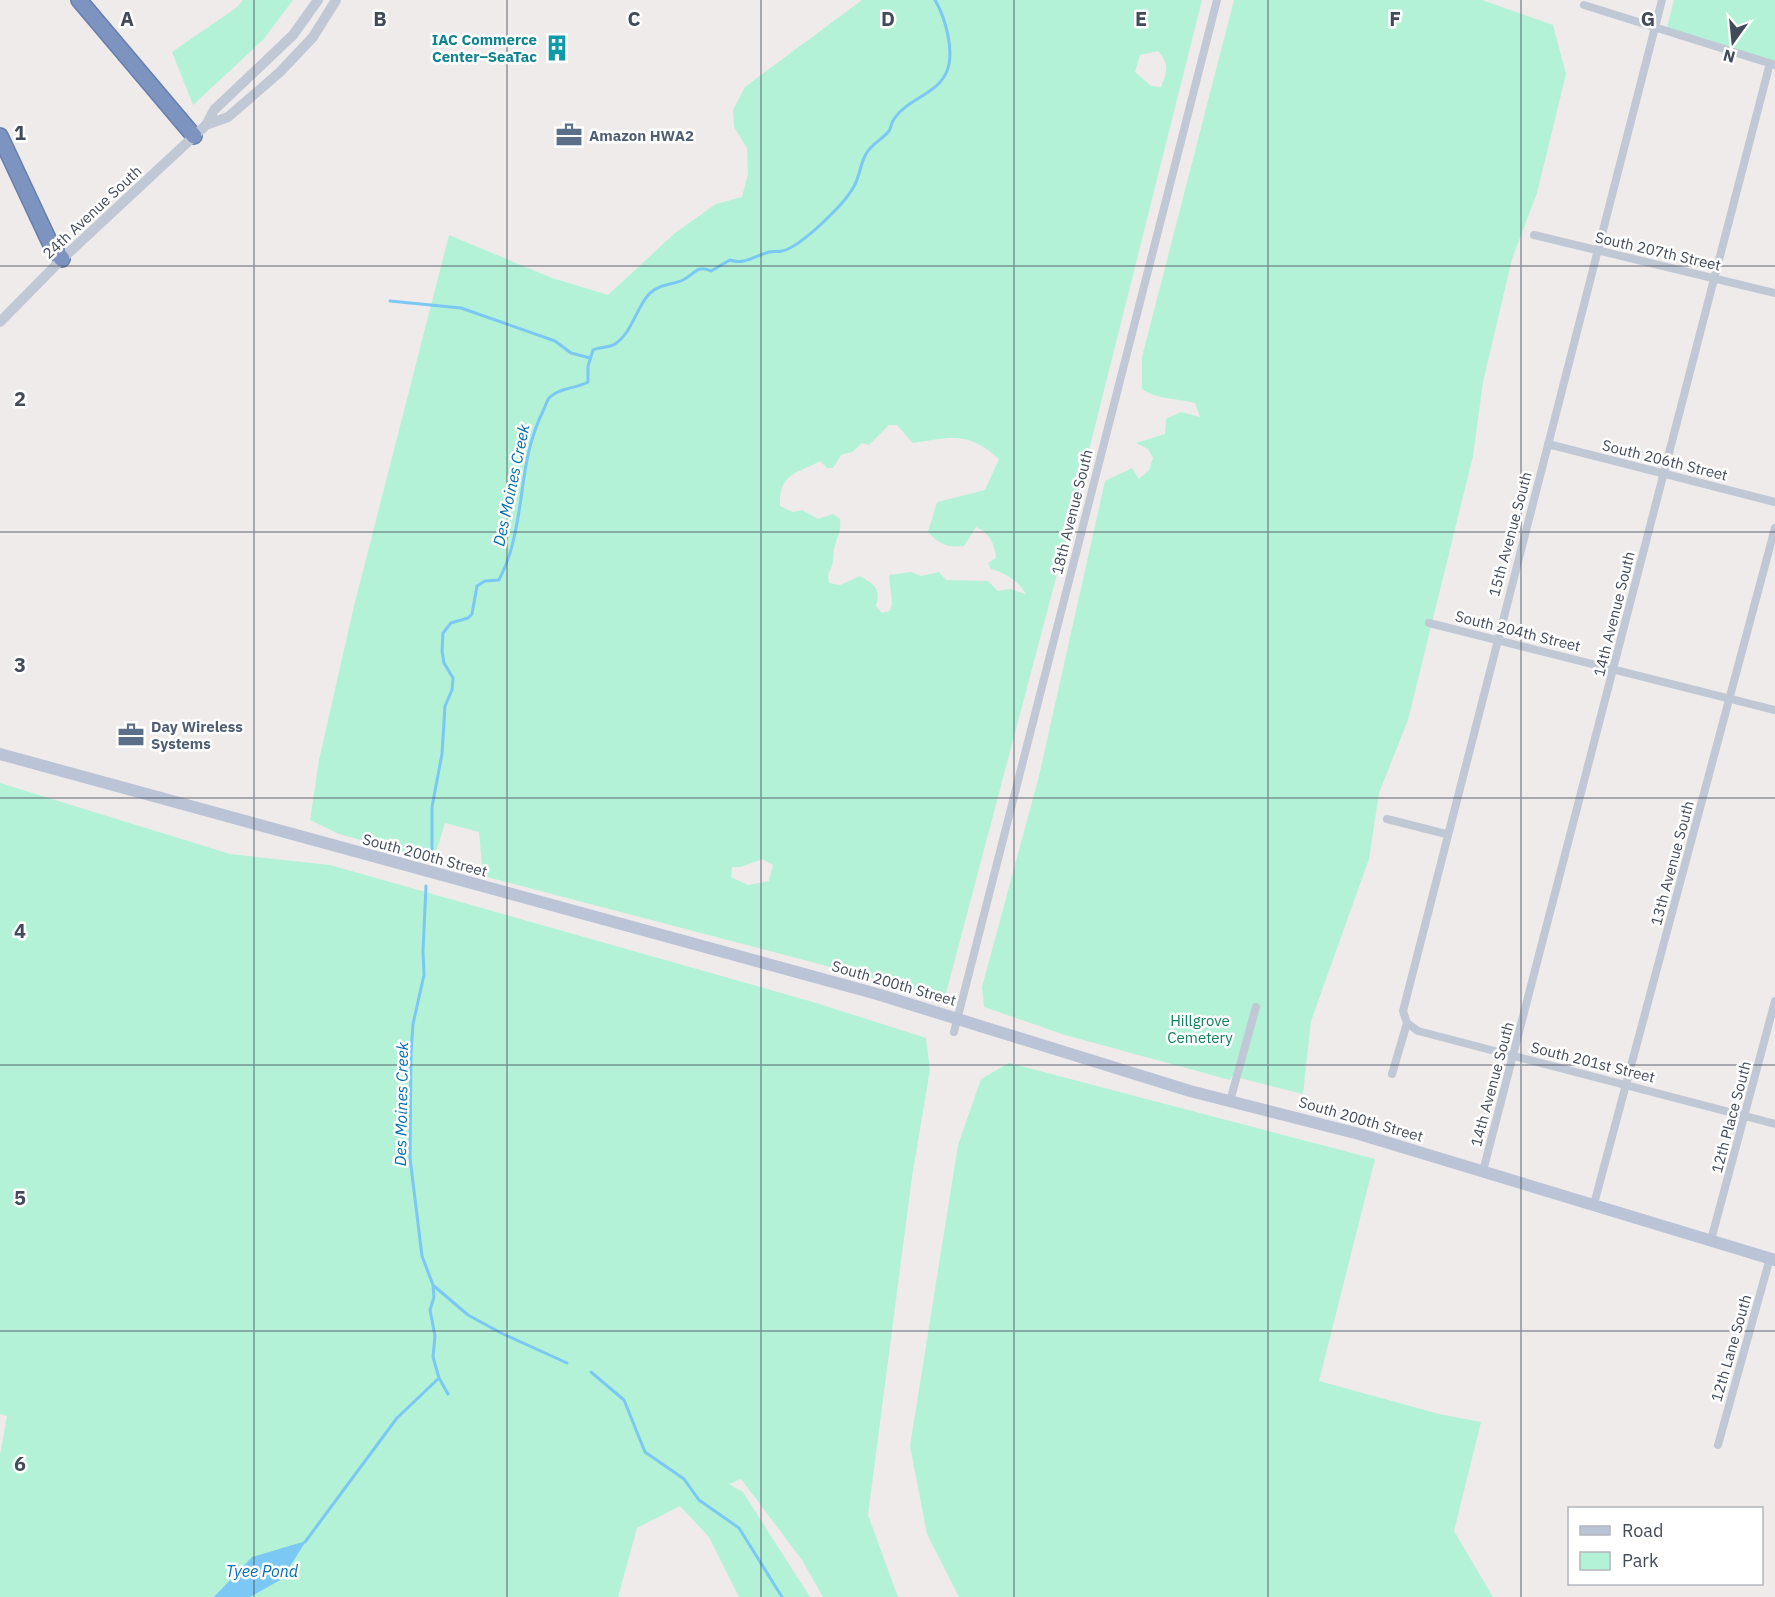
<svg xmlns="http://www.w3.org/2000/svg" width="1775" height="1597" font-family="'IBM Plex Sans',sans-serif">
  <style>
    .green { fill: #b3f2d6; fill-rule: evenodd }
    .water { fill: #7bc8f4 }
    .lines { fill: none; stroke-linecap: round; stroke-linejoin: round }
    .stream { stroke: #7bc8f4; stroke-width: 3 }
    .motorway-casing { stroke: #687eac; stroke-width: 18 }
    .minor { stroke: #c0c8d5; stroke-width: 8 }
    .tertiary { stroke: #c0c8d5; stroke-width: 10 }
    .secondary { stroke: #bbc4d7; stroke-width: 12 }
    .motorway { stroke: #7d93c0; stroke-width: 15 }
    .grid { fill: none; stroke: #424b5a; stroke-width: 1.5; stroke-opacity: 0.55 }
    .labels { text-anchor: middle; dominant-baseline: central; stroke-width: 5; stroke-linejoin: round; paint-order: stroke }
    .culture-label { font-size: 15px; font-weight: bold; fill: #0d838f; stroke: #fff; text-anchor: end }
    .service-label { font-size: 15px; font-weight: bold; fill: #4e5e75; stroke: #fff; text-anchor: start }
    .street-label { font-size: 15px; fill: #424b5a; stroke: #fff }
    .park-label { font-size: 15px; fill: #0d815a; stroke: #fff }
    .water-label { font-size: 16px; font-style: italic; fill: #006eaf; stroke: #fff }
    .grid-label { font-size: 20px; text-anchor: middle; font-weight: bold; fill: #424b5a; stroke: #fff; stroke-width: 5; stroke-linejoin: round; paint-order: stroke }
  </style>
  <rect width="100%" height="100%" fill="#efebeb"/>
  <path class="green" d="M243,0H293L263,40L193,105L172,52L236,8Z
    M862,0H1202L1074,510L945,997L483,876L479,832L445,823L437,849L426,858L339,834L310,820L319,760L354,606L449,235L552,278L608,295L675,233L716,204L742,197L748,174L747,148L734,127L733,110L745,87ZM1158,51C1169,64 1168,71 1161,87L1151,86L1135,72L1140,55ZM889,425H897L913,443C952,437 968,431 999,459L985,490L937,502L928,532C939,544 948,548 964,546L976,527C989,532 995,544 996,558L988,563L991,569C1006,573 1018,581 1026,594L1010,589L998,591L988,581L946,580L939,572L921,576L911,572L889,575L892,603L890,611L882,613L876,606C881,588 875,585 860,576L840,585L829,583L828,574C836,563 831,554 836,542C839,533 841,530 840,519L833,514L818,519L802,510L793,512L780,506C779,472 797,474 820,461L827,468H833L841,455L852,452L862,443L869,445ZM762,859L773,865L769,881L748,885L731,877L732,867H741Z
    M1234,0H1482L1553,25L1566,74L1537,193L1512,259L1483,382L1473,456L1408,720L1379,793L1369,859L1311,1021L1303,1094L1232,1076L1230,1080L1065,1035L984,1007L982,987L1039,776L1105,481L1132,468L1139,479L1149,470L1153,458L1148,449L1136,443L1165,434L1166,419L1181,412L1200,417L1195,403C1177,398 1157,400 1142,389V357Z
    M1674,0H1775V65L1666,31Z
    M0,783L230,854L330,865L813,1002L926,1038L930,1070L912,1177L868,1515L898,1597H823L802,1560L741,1479L729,1484L743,1492L810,1597H739L709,1537L680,1506L637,1528L618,1597H0V1455L7,1416L0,1414Z
    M1009,1063L1375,1159L1319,1381L1439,1414L1481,1422L1454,1531L1493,1597H959L927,1534L910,1446L958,1145L981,1079Z"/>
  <path class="water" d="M306,1541L282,1579L250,1597H214L252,1557Z"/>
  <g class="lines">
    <path class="stream" d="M390,301L461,308L555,341L571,353L590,358
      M432,857V807L442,754L445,706L452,690L453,678L444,663L442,651L443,633L451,623L468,618L472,614L477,586L485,581L499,580C505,568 510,555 513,542C525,494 521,455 544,409C546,404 547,400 550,397C561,387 575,389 588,382V366L593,350C599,347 609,348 615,344C632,333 636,308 649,294C659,284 672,285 683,280C695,274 697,264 711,271L730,260C745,265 754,256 769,252C773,251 778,252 782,251C801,247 844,204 853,188C860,177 860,164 866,154C872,143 882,140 889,131C891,128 891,123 894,119C908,98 938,94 947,71C955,51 945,17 935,0
      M426,886L423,951L424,975L413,1024L411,1053L410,1158L422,1256L433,1285L434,1297L430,1310L435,1336L433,1357L439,1378L448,1394
      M434,1286L468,1315L501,1333L567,1363
      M591,1372L624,1400L645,1452L684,1479L699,1500L739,1528L782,1597
      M305,1542L397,1418L439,1378"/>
    <g class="motorway-casing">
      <path id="motorway" d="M79,0L194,136
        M0,136L51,245L62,259"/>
    </g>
    <path class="minor" d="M1584,5L1775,65
      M1534,235L1775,293
      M1548,444L1775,502
      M1429,623L1775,710
      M1387,819L1446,834
      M1407,1023L1418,1031L1775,1124
      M954,1032L1217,0
      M1392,1074L1407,1023L1403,1011L1662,0
      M1230,1101L1256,1007
      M1483,1171L1770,63
      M1594,1204L1775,528
      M1711,1240L1775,1001
      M1718,1445L1770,1258"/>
    <path class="tertiary" d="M206,125L228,117L280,72L313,37L336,0
      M0,322L62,259L206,125L214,110L293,35L318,0"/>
    <path class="secondary" d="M0,754L877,994L1190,1091L1359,1134L1775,1260"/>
    <use href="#motorway" class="motorway"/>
  </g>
  <path class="grid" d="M254,0V1597M507,0V1597M761,0V1597M1014,0V1597M1268,0V1597M1521,0V1597M0,266H1775M0,532H1775M0,798H1775M0,1065H1775M0,1331H1775"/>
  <defs>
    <g id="building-bare" transform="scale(2.07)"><path d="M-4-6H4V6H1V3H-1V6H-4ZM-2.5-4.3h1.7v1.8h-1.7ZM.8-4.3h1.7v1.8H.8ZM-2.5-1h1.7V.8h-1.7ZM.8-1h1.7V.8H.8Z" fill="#0f9aa8" stroke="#fff" stroke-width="2.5" paint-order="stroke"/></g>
    <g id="office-bare" transform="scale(2.07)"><path d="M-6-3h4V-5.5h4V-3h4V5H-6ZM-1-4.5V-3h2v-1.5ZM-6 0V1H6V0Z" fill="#5c6f8a" stroke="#fff" stroke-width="2.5" paint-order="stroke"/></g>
  </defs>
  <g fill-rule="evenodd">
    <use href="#building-bare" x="557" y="48"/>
    <use href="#office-bare" x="569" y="135"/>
    <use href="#office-bare" x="131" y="735"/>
  </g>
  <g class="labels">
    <g class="culture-label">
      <text x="537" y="39">IAC Commerce<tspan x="537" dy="17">Center–SeaTac</tspan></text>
    </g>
    <g class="service-label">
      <text x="589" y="135">Amazon HWA2</text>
      <text x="151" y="726">Day Wireless<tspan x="151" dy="17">Systems</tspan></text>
    </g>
    <g class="street-label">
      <text transform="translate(92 212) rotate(-43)">24th Avenue South</text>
      <text transform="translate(1658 251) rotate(13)">South 207th Street</text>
      <text transform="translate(1665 460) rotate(14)">South 206th Street</text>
      <text transform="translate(1072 512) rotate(-76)">18th Avenue South</text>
      <text transform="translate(1510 534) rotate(-75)">15th Avenue South</text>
      <text transform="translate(1614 614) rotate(-76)">14th Avenue South</text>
      <text transform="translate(1518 631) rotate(14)">South 204th Street</text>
      <text transform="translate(425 855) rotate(15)">South 200th Street</text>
      <text transform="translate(1672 863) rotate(-75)">13th Avenue South</text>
      <text transform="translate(894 983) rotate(16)">South 200th Street</text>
      <text transform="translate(1593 1062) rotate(14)">South 201st Street</text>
      <text transform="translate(1492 1084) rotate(-75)">14th Avenue South</text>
      <text transform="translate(1731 1117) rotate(-75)">12th Place South</text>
      <text transform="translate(1361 1119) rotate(16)">South 200th Street</text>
      <text transform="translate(1731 1348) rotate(-74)">12th Lane South</text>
    </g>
    <g class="park-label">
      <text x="1200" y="1020">Hillgrove<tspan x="1200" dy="17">Cemetery</tspan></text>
    </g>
    <g class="water-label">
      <text transform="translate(511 485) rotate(-78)">Des Moines Creek</text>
      <text transform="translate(401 1104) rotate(-89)">Des Moines Creek</text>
      <text x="262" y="1571">Tyee Pond</text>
    </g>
  </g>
  <g class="grid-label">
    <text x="127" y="26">A</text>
    <text x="380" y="26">B</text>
    <text x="634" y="26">C</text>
    <text x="888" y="26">D</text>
    <text x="1141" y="26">E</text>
    <text x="1395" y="26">F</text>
    <text x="1648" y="26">G</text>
    <text x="20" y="140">1</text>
    <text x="20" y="406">2</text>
    <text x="20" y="672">3</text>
    <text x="20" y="938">4</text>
    <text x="20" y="1205">5</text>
    <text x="20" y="1471">6</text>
  </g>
  <rect x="1568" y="1507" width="195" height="78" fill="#ffffff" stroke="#b3b7bd" stroke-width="1.5"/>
  <rect x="1580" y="1526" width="30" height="9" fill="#bbc4d7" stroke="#b3b7bd" stroke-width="1.5"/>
  <text x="1622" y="1537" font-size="18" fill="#424b5a">Road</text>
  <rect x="1580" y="1552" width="30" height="18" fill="#b3f2d6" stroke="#b3b7bd" stroke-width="1.5"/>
  <text x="1622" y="1567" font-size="18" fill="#424b5a">Park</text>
  <g transform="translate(1733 42) rotate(195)" stroke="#ffffff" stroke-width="4.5" paint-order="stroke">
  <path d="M0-4.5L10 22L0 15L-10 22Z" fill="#424b5a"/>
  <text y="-9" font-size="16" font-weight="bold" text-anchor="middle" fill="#424b5a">N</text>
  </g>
</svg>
